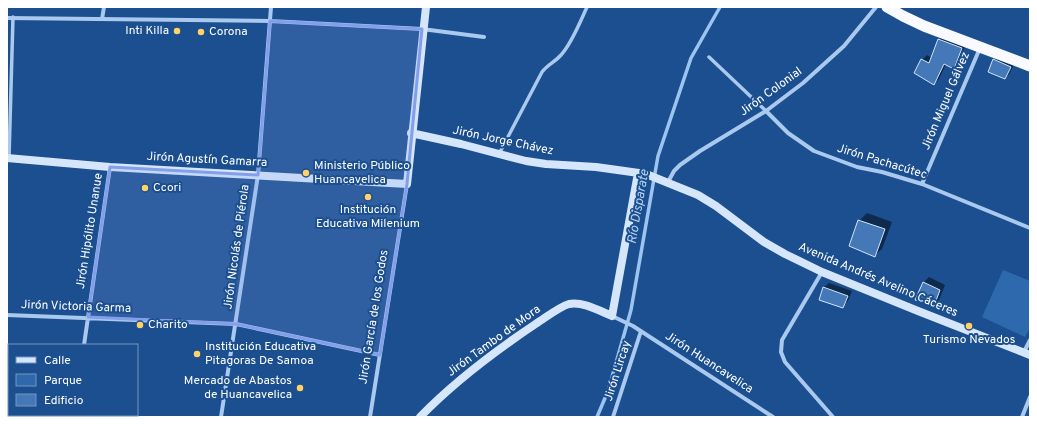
<svg xmlns="http://www.w3.org/2000/svg" width="1037" height="424" font-family="Overpass,sans-serif">
  <style>
    .green { fill: #2e69ad }
    .shadow { fill: #0007 }
    .lines { fill: none; stroke-linecap: round; stroke-linejoin: round }
    .stream { stroke: #9cc4f0; stroke-width: 3.5 }
    .building { fill: #4478b7; stroke: #cfe3fa }
    .pedestrian { stroke: #a9c9ee; stroke-width: 3.5 }
    .minor { stroke: #a9c9ee; stroke-width: 4 }
    .secondary { stroke: #d6e6fa; stroke-width: 8 }
    .trunk { stroke: #f8faff; stroke-width: 11 }
    .marked { fill: #839eea; fill-opacity: 0.2; stroke: #839eea; stroke-width: 3; stroke-linejoin: round }
    .poi-dot { fill: #ffd166; stroke: #1b4f8f; stroke-width: 1.5 }
    .labels { text-anchor: middle; dominant-baseline: central; stroke-width: 4; stroke-linejoin: round; paint-order: stroke }
    .poi-label { font-size: 12px; fill: #fff; stroke: #1b4f8f; text-anchor: start }
    .street-label { font-size: 12px; fill: #fff; stroke: #1b4f8f }
    .water-label { font-size: 13px; font-style: italic; fill: #b5d3f5; stroke: #1b4f8f }
  </style>
  <rect width="100%" height="100%" fill="#1b4f8f"/>
  <path class="green" d="M1003,270L1030,281V328L1025,337L982,317Z"/>
  <path class="shadow" d="M944,34L966,43L959,63L954,68L946,64L939,79L934,84L922,60L927,55L932,58L939,40Z
    M998,55L1015,62L1010,73L1005,78L993,60Z
    M867,213L892,222L882,249L874,256L859,221Z
    M929,277L945,285L939,300L934,305L924,282Z
    M829,283L852,291L848,301L843,306L823,288Z"/>
  <g class="lines">
    <path class="stream" d="M597,417L608,391L631,310L658,156L691,58L720,7"/>
  </g>
  <path class="building" d="M938,39L962,48L954,69L944,64L934,85L914,73L921,59L929,63Z
    M993,59L1011,67L1005,79L988,72Z
    M858,220L885,229L875,257L849,246Z
    M923,282L940,290L934,306L915,300Z
    M823,287L848,296L843,308L819,300Z"/>
  <g class="lines">
    <path class="pedestrian" d="M709,57L766,111
      M499,154L542,72C548,64 555,62 561,55C572,43 580,22 587,7
      M9,158L13,17"/>
    <path class="minor" d="M7,18L270,21L422,29L484,37
      M102,19L104,7
      M766,111L788,133L814,151L857,167L882,172L922,184L1030,228
      M668,182L674,171L680,165L700,151L766,111L803,83L844,46L876,7
      M922,184L980,48
      M822,272L782,340L781,352L785,362L833,417
      M7,315L236,324L380,355
      M612,316L633,326L773,417
      M84,345L110,167
      M1024,352L1030,340
      M74,417V415
      M221,417L258,175L271,7
      M370,417L407,184
      M613,417L641,331
      M1022,417L1030,397"/>
    <path class="secondary" d="M411,133L461,144L526,161L546,164L596,167L646,174L698,195L716,206L764,242L785,254L822,272L918,311L1030,355
      M7,158L110,167L407,184L426,7
      M420,417C455,381 495,351 537,323C545,318 559,307 569,304C582,301 600,311 612,316L638,173"/>
    <path class="trunk" d="M887,7L903,16L924,26L1030,66"/>
  </g>
  <path class="marked" d="M270,21L422,29L407,184L380,355L236,324L88,317L110,167L258,175Z"/>
  <g class="poi-dot">
    <circle cx="177" cy="31" r="4"/>
    <circle cx="201" cy="32" r="4"/>
    <circle cx="306" cy="173" r="4"/>
    <circle cx="145" cy="188" r="4"/>
    <circle cx="368" cy="197" r="4"/>
    <circle cx="140" cy="325" r="4"/>
    <circle cx="969" cy="326" r="4"/>
    <circle cx="197" cy="354" r="4"/>
    <circle cx="300" cy="388" r="4"/>
  </g>
  <g class="labels">
    <g class="poi-label">
      <text x="169" y="31" text-anchor="end">Inti Killa</text>
      <text x="209" y="32">Corona</text>
      <text x="314" y="166">Ministerio Público<tspan x="314" dy="14">Huancavelica</tspan></text>
      <text x="153" y="188">Ccori</text>
      <text x="368" y="210" text-anchor="middle">Institución<tspan x="368" dy="14">Educativa Milenium</tspan></text>
      <text x="148" y="325">Charito</text>
      <text x="969" y="340" text-anchor="middle">Turismo Nevados</text>
      <text x="205" y="347">Institución Educativa<tspan x="205" dy="14">Pitagoras De Samoa</tspan></text>
      <text x="292" y="381" text-anchor="end">Mercado de Abastos<tspan x="292" dy="14">de Huancavelica</tspan></text>
    </g>
    <g class="street-label">
      <text transform="translate(771 92) rotate(-36)">Jirón Colonial</text>
      <text transform="translate(946 101) rotate(-67)">Jirón Miguel Gálvez</text>
      <text transform="translate(503 141) rotate(12)">Jirón Jorge Chávez</text>
      <text transform="translate(207 160) rotate(3)">Jirón Agustín Gamarra</text>
      <text transform="translate(882 162) rotate(17)">Jirón Pachacútec</text>
      <text transform="translate(90 231) rotate(-81)">Jirón Hipólito Unanue</text>
      <text transform="translate(237 247) rotate(-82)">Jirón Nicolás de Piérola</text>
      <text transform="translate(878 280) rotate(23)">Avenida Andrés Avelino Cáceres</text>
      <text transform="translate(76 307) rotate(2)">Jirón Victoria Garma</text>
      <text transform="translate(374 317) rotate(-81)">Jirón García de los Godos</text>
      <text transform="translate(494 341) rotate(-36)">Jirón Tambo de Mora</text>
      <text transform="translate(709 363) rotate(33)">Jirón Huancavelica</text>
      <text transform="translate(618 371) rotate(-72)">Jirón Lircay</text>
    </g>
    <g class="water-label">
      <text transform="translate(639 207) rotate(-80)">Río Disparate</text>
    </g>
  </g>
  <rect width="1037" height="424" fill="none" stroke="#ffffff" stroke-width="16"/>
  <rect x="8" y="344" width="130" height="72" fill="#1b4f8f" stroke="#7695bc"/>
  <rect x="16" y="357" width="20" height="6" fill="#d6e6fa" stroke="#7695bc"/>
  <text x="44" y="364" font-size="12" fill="#ffffff">Calle</text>
  <rect x="16" y="374" width="20" height="12" fill="#2e69ad" stroke="#7695bc"/>
  <text x="44" y="384" font-size="12" fill="#ffffff">Parque</text>
  <rect x="16" y="394" width="20" height="12" fill="#4478b7" stroke="#7695bc"/>
  <text x="44" y="404" font-size="12" fill="#ffffff">Edificio</text>
</svg>
